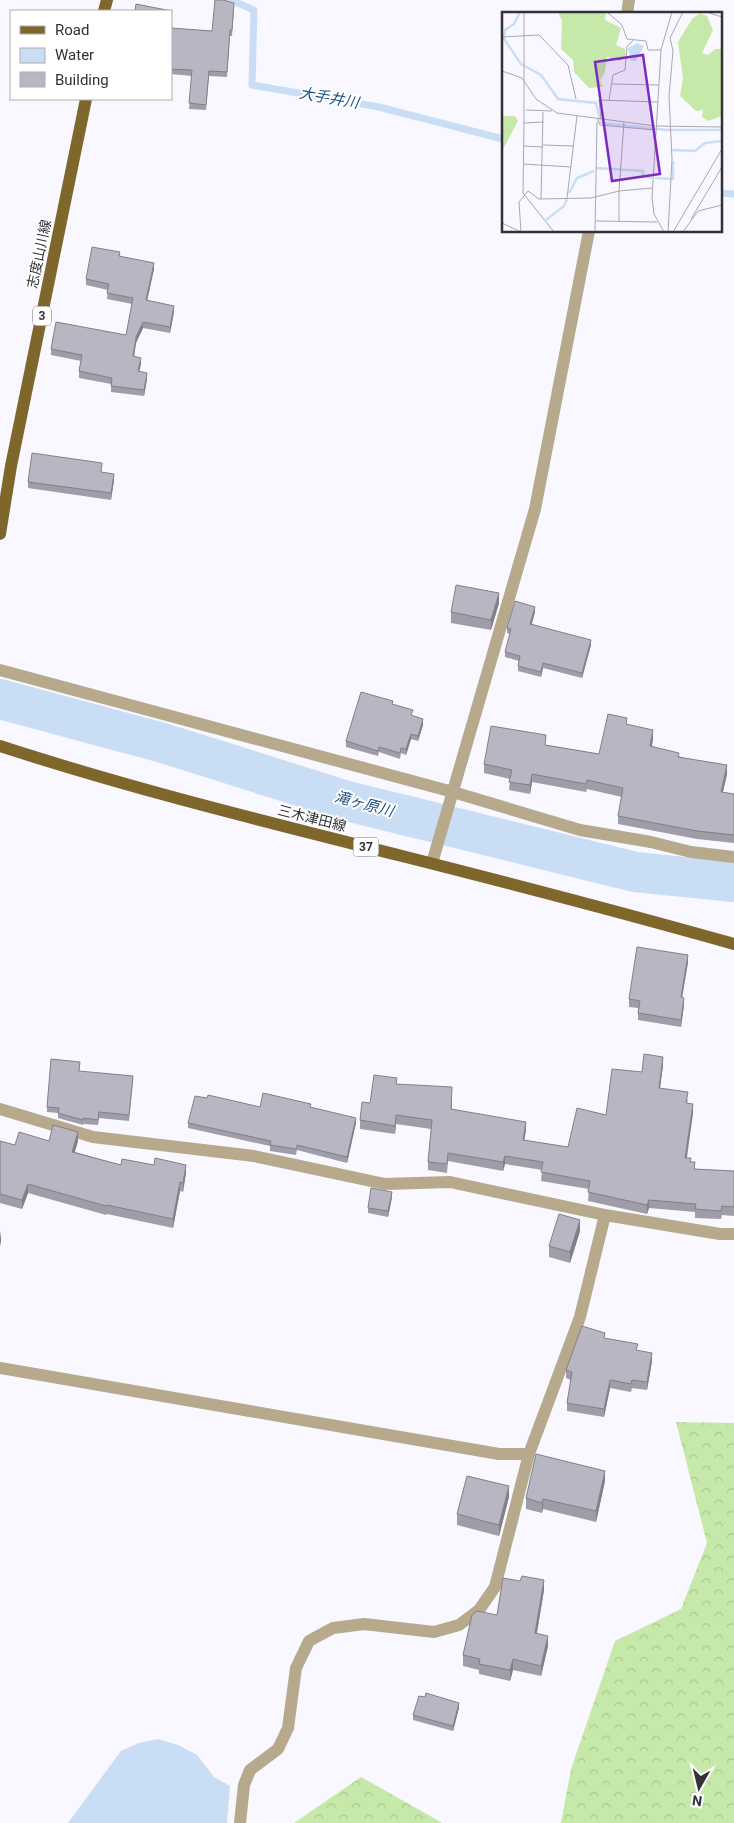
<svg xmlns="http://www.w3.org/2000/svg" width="734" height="1823" font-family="Roboto,'Noto Sans JP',sans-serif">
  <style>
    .forest { fill: url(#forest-crowns) }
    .water { fill: #c9def5 }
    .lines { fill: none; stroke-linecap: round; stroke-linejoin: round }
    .stream { stroke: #c9def5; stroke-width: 7 }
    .river { stroke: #c9def5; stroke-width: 40 }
    .minor { stroke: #b6a98c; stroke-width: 12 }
    .major { stroke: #7f672c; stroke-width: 12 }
    .wall { fill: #9f9da8 }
    .shaded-wall { fill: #827f88 }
    .building { fill: #b9b6c3; stroke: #827f88 }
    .labels { text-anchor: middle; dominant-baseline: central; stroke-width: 4; stroke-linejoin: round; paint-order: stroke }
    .shield { fill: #fff; stroke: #706f72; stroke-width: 1 }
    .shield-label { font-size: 12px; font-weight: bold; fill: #333136 }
    .street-label { font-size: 14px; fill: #333136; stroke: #fff }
    .water-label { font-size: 15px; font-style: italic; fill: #195083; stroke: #fff }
    .inset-river { fill: none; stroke: #c9def5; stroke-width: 2.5 }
    .inset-road { fill: none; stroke: #aaa8af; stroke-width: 1 }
    .view { fill: #7b2cbf; fill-opacity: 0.15; stroke: #7b2cbf; stroke-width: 2.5 }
    .inset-edge { fill: none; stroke: #333136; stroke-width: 2.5 }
  </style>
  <defs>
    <pattern id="forest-crowns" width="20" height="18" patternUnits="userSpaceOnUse" patternTransform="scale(1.25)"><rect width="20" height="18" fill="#c6e9a9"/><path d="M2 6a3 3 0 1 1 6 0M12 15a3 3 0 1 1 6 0" fill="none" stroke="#abc892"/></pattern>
  </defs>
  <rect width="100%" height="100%" fill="#f9f7ff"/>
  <path class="forest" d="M676,1422L734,1423V1823H561L571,1769L615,1641L681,1609L707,1543Z
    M361,1777L439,1821L442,1823H294Z"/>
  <path class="water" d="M158,1739L178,1745L197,1755L214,1777L230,1786L227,1823H68L121,1751L139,1743Z"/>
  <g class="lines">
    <path class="stream" d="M231,0L254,10L252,85L379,107L503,139
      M720,193L734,194"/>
    <path class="river" d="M0,699L163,743L347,801L635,872L734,882"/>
    <path class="minor" d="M627,14L629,0
      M0,670L453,792L580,830L651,842L691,852L734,857
      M432,863L535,509L589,231
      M0,1109L93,1137L254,1156L385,1184L450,1182L605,1215L720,1234H734
      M0,1368L499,1454H529
      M240,1823L244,1785L250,1770L278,1749L288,1728L296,1668L309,1641L333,1628L364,1624L434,1632L459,1625L479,1610L495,1587L529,1454L580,1317L605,1215"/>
    <path class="major" d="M104,11L107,0
      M0,534L11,466L86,99
      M0,746C132,789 267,822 402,856C513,884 624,913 734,944"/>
  </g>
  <path class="wall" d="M234,8L232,36H230L227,77L209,76L206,110L189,109L192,76L171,74V28L212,31Z
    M120,256L154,269L147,300L174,312L170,333L143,328L136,343L134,357L141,364L139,371L147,379L144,396L111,392V384L79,378V371L81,361L51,355V349L126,335L132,304L107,299L108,290L86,285V279Z
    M102,472L114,480L111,500L28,488V482Z
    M499,603L491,630L451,623V612Z
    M535,612L532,624L591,645L582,678L543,668L541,677L518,671V666L519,661L505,657V652L510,634L507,633V628Z
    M393,704L412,716L423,725L418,741L411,739L406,755L401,753L400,759L379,752L378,756L346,747V741Z
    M627,725L653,739L652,746L727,774L723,792L734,794V843L697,839L618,824V816L622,797L587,789L586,792L532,782L530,794L509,790L510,779L484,773V764L546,745L599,754Z
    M688,962L682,997L684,1005L681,1027L638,1020V1008L629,1007V999Z
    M663,1065L660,1088L688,1100L687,1103L693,1113L687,1158L691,1162L695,1169L734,1171V1216L722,1215L721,1219L695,1218V1212L649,1208L647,1214L588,1201L589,1189L541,1181L542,1170L505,1164L503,1171L448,1161L447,1173L428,1170V1162L431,1129L396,1124L395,1134L360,1129V1120L370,1103L397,1084L452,1096V1109L526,1130L524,1140L568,1147L606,1115L642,1072Z
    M80,1071L133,1081L129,1121L99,1118L98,1125L83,1124V1125L58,1118V1113L47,1112V1107Z
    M207,1098L260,1107L311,1108L356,1123L347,1163L297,1150L296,1155L270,1151V1146L188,1128V1123Z
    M0,1141L15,1145L49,1141H78L75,1152L121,1165L186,1173L183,1192L180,1191L173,1228L107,1214L106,1215L28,1193L22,1209L0,1203Z
    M392,1197L388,1217L368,1213V1208Z
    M580,1231L570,1263L549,1257V1246Z
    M605,1338L638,1351L652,1361L647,1390L632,1388L631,1392L610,1388L604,1417L567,1411V1403L571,1380L566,1378V1370Z
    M605,1481L596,1522L543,1509L542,1513L526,1509V1498Z
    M509,1497L499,1536L457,1525V1514Z
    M544,1590L537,1633L548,1646L541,1676L513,1670L510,1681L479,1674V1670L463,1666V1655Z
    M459,1708L453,1731L413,1720V1715Z"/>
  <path class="shaded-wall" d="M154,263V269L146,306V300Z
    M174,306V312L170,333V327Z
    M143,322V328L136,343L133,362V356L136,337Z
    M141,358V364L138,377V371Z
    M147,373V379L144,396V390Z
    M114,474V480L111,500V493Z
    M499,593V603L491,630V620Z
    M535,607V612L530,629V624Z
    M591,640V645L582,678V673Z
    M543,663V668L541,677V672Z
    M423,719V725L418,741V736Z
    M653,730V739L650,755V746Z
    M411,734V739L406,755V749Z
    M727,765V774L721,800V792Z
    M532,774V782L530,794V785Z
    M688,955V962L681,1004V997Z
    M684,998V1005L681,1027V1020Z
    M663,1057V1065L659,1096V1088Z
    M693,1104V1113L685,1166V1158Z
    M396,1115V1124L395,1134V1126Z
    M356,1118V1123L347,1163V1157Z
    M526,1122V1130L523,1148V1140Z
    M78,1132V1141L72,1160V1152Z
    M505,1156V1164L503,1171V1162Z
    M186,1165V1173L183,1192V1183Z
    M180,1182V1191L173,1228V1219Z
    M28,1184V1193L22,1209V1200Z
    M392,1192V1197L388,1217V1211Z
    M649,1200V1208L647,1214V1205Z
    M580,1220V1231L570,1263V1252Z
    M1,1231V1241L0,1247V1238Z
    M652,1353V1361L647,1390V1382Z
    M610,1380V1388L604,1417V1409Z
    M605,1471V1481L596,1522V1511Z
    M509,1486V1497L499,1536V1525Z
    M543,1499V1509L542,1513V1503Z
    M544,1580V1590L535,1643V1633Z
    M548,1636V1646L541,1676V1666Z
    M513,1659V1670L510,1681V1670Z
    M459,1703V1708L453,1731V1726Z"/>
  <path class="building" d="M215,0H223L234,3L232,30H230L227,72L209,71L206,105L189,103L192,70L171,69V28L212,31Z
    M136,4L172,11L171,13V11H135Z
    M92,247L120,252L119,256L154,263L146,300L174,306L170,327L143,322L136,337L133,356L141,358L138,371L147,373L144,390L111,386L112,378L79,371L82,355L51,349L56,322L126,335L133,298L107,293L109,284L86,279Z
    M32,453L102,463L101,472L114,474L111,493L28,482Z
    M456,585L499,593L491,620L451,612Z
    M515,601L535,607L530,624L591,640L582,673L543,663L541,672L518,666L520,656L505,652L511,629L507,628Z
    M361,692L393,701L392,704L413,710L411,715L423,719L418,736L411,734L406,749L401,748L400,753L379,747L378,751L346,741Z
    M608,714L627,718L626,724L653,730L650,746L679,753L678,757L727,765L721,792L734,794V835L697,831L618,816L623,788L587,780L586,784L532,774L530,785L509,782L512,770L484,764L491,726L546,735L545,745L599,754Z
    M637,947L688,955L681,997L684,998L681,1020L638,1013L640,1001L629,999Z
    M644,1054L663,1057L659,1088L688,1092L686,1103L693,1104L685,1158H691L690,1162H695L694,1169L734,1171V1207L722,1206L721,1211L695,1209L696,1204L649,1200L647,1205L588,1192L590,1181L541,1172L543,1162L505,1156L503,1162L448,1153L447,1164L428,1162L432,1120L396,1115L395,1126L360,1120L362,1102L370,1103L374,1075L397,1078L396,1084L452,1087L451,1109L526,1122L523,1140L568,1147L577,1108L606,1115L612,1069L642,1072Z
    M51,1059L80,1062L79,1071L133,1076L129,1115L99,1112L98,1120L83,1118V1120L58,1113L59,1108L47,1107Z
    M263,1093L311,1104L310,1107L356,1118L347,1157L297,1145L296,1149L270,1145L271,1141L188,1123L195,1096L207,1098L208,1095L260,1107Z
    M53,1125L78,1132L72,1152L121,1165L122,1159L154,1165L155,1158L186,1165L183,1183L180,1182L173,1219L107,1205L106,1206L28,1184L22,1200L0,1194V1141L15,1145L19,1132L49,1141Z
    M371,1188L392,1192L388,1211L368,1208Z
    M559,1214L580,1220L570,1252L549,1246Z
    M582,1326L605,1333L604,1338L638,1344L636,1350L652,1353L647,1382L632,1380L631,1384L610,1380L604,1409L567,1403L572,1372L566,1370Z
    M536,1454L605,1471L596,1511L543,1499L542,1503L526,1498Z
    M467,1476L509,1486L499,1525L457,1514Z
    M522,1576L544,1580L535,1633L548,1636L541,1666L513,1659L510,1670L479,1664L480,1659L463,1655L472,1615L477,1611L497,1615L503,1578L520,1581Z
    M426,1693L459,1703L453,1726L413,1715L419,1696L425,1697Z"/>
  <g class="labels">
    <g class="shield">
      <rect x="33" y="306.5" width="18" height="19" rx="4"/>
      <rect x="353.5" y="837.5" width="25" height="19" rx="4"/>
    </g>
    <g class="shield-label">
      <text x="42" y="316">3</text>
      <text x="366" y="847">37</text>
    </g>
    <g class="street-label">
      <text transform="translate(39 254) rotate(-78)">志度山川線</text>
      <text transform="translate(312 818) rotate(14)">三木津田線</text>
    </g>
    <g class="water-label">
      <text transform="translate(329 98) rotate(10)">大手井川</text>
      <text transform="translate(364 804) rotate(15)">滝ヶ原川</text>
    </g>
  </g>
  <g transform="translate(502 12)">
    <rect width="220" height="220" fill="#f9f7ff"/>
    <path d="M56,0H104L103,8L119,16L114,33L123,37L124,44L118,49L105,45L103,60L98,68L101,75L87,76L72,60L71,48L59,37L60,9ZM198,1L205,4L211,18L200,41L206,43L213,37H220V104L206,109L200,105L201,98L194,99L178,84L181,66L176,30L190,7ZM0,104H13L16,109L0,139Z" fill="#c6e9a9"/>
    <path d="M135,31L142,34L134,49H129L126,36Z" fill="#c9def5"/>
    <path class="inset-river" d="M18,0L12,12L3,18L2,27L19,52L39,63L56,87L94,91L99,111L165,118H220M170,138L193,139L203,131L220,129M94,156L141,159V164L150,166M153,166L171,167V149M67,181L75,166L92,159M44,208L62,194L65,187"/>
    <path class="inset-road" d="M22,0V111L42,110M105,0L120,13L125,27L144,29L146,38H159M204,0L220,5M0,25L37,23L66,53L74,87M0,59L20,66L34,87L55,101L153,114M110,72L156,73M107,88L111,63L123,58L125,35L131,28M24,98L50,99M95,106L98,113L153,118M99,107L97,88L155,90M22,111L21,181L52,220M154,114L220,115M41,133L72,134M21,134L41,135M21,152L69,155M117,179L122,110M117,179V210M65,186L75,104M39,187L41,100M189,207L220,155M94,209L155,210M0,211L19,220M19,220L17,190L26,179L37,187L89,186L117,179L150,176M93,220L95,110M162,220L152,202L150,186L159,38L170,0M166,220L170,147L167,84L171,39L168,26L181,0M171,220L220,137M181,220L196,199L220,193"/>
    <path class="view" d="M141,43L158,162L110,169L93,50Z"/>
    <rect width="220" height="220" class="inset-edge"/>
  </g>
  <rect x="10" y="10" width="162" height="90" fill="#ffffff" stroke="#adadaf"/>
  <rect x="20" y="26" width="25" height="8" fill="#7f672c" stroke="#adadaf"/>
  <text x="55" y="35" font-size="15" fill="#333136">Road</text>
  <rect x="20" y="48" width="25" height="15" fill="#c9def5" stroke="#adadaf"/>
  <text x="55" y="60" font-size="15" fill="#333136">Water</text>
  <rect x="20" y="72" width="25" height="15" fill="#b9b6c3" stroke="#adadaf"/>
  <text x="55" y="85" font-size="15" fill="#333136">Building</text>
  <g transform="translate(699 1788) rotate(188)" stroke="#ffffff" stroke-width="4" paint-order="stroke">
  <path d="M0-4L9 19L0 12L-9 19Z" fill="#333136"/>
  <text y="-8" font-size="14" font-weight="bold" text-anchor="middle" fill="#333136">N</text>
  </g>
</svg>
